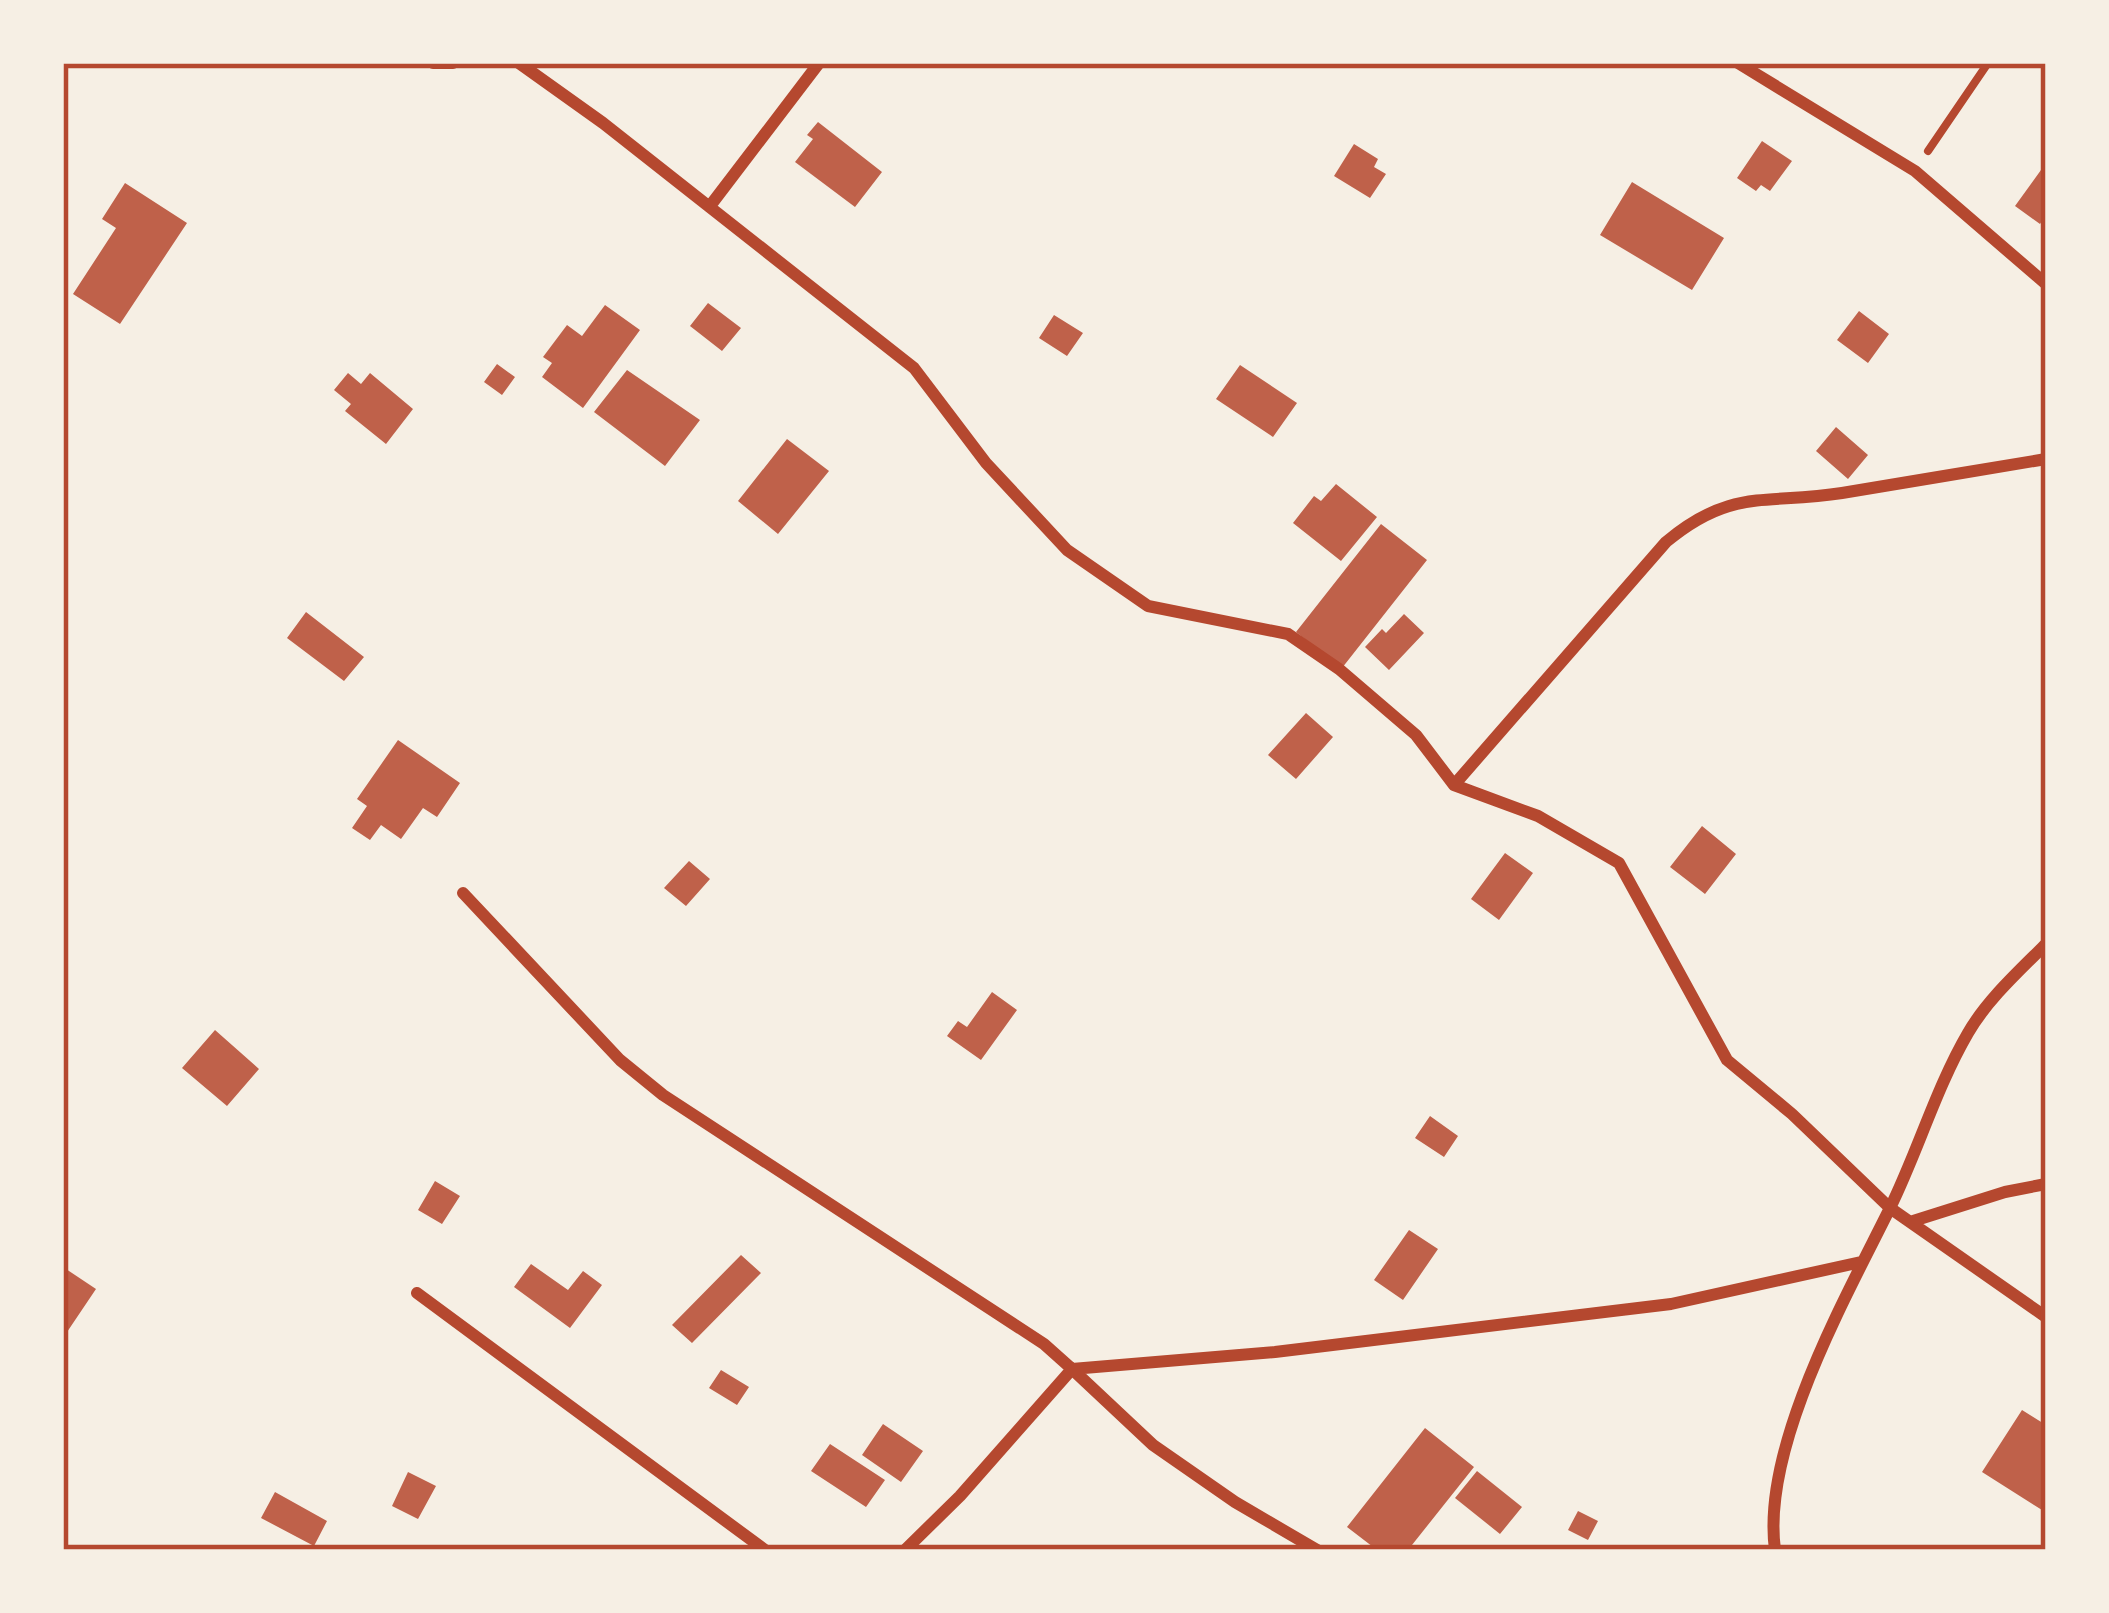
<svg xmlns="http://www.w3.org/2000/svg" width="2109" height="1613" font-family="'Asap Condensed',sans-serif">
  <style>
    .building { fill: #bf614a }
    .lines { fill: none; stroke-linecap: round; stroke-linejoin: round }
    .path { stroke: #b5482f; stroke-width: 8 }
    .minor { stroke: #b5482f; stroke-width: 12 }
    .neatline { fill: none; stroke: #b5482f; stroke-width: 4.5 }
  </style>
  <rect width="100%" height="100%" fill="#f6efe4"/>
  <path class="building" d="M818,122L882,172L855,207L795,162L813,139L807,135Z
    M1762,141L1792,161L1770,191L1761,185L1756,191L1737,178Z
    M1354,144L1378,159L1374,167L1386,174L1370,198L1334,176Z
    M2046,163V215L2040,224L2015,206Z
    M1632,182L1724,238L1692,290L1600,235Z
    M125,183L187,223L120,324L73,294L116,228L102,219Z
    M708,303L741,328L722,351L690,326Z
    M605,305L640,330L583,408L542,377L552,363L543,357L567,325L582,336Z
    M1859,311L1889,334L1868,363L1837,340Z
    M1054,315L1083,333L1067,356L1039,338Z
    M497,364L515,377L502,395L484,382Z
    M1240,365L1297,403L1273,437L1216,399Z
    M627,370L700,420L665,466L594,412Z
    M348,373L361,384L370,373L413,409L386,444L345,411L351,404L334,390Z
    M1836,427L1868,455L1848,479L1816,451Z
    M787,439L829,471L778,534L738,501Z
    M1336,484L1377,517L1341,561L1293,523L1314,496L1321,501Z
    M1381,524L1427,560L1342,668L1296,632Z
    M306,612L364,657L344,681L287,638Z
    M1404,614L1424,633L1389,670L1365,647L1382,629L1386,633Z
    M1306,713L1333,737L1296,779L1268,755Z
    M398,740L460,783L437,817L423,808L401,839L381,825L370,840L352,828L367,806L357,799Z
    M1702,826L1736,854L1705,894L1670,867Z
    M1505,853L1533,873L1499,920L1471,899Z
    M689,861L710,879L686,906L664,888Z
    M992,992L1017,1010L981,1060L947,1036L958,1021L967,1027Z
    M215,1030L259,1069L227,1106L182,1068Z
    M1430,1116L1458,1136L1444,1157L1415,1138Z
    M435,1181L460,1196L442,1224L418,1210Z
    M1409,1230L1438,1249L1403,1300L1374,1280Z
    M741,1255L761,1273L692,1343L672,1325Z
    M531,1264L568,1290L583,1271L602,1285L570,1328L514,1287Z
    M63,1267L96,1289L63,1338Z
    M721,1370L749,1387L737,1405L709,1388Z
    M2022,1410L2046,1425V1505L2042,1510L1982,1472Z
    M883,1424L923,1451L901,1482L862,1455Z
    M1425,1428L1474,1467L1408,1550H1377L1347,1527Z
    M830,1444L885,1480L866,1507L811,1471Z
    M1477,1471L1522,1507L1500,1534L1455,1498Z
    M408,1472L436,1486L418,1519L392,1506Z
    M275,1492L327,1521L314,1546L261,1518Z
    M1578,1511L1598,1521L1588,1540L1568,1530Z"/>
  <g class="lines">
    <path class="path" d="M1928,151L1988,63"/>
    <path class="minor" d="M433,63H453
      M519,63L603,123L914,368L986,463L1067,550L1148,606L1288,634L1339,669L1416,735L1454,785L1538,816L1619,863L1727,1060L1792,1114L1890,1208L2046,1317
      M1738,63L1915,171L2046,284
      M710,206L819,63
      M1454,785L1666,542C1732,487 1766,505 1842,493C1910,482 1978,470 2046,459
      M463,893L620,1060L663,1095L1044,1344L1072,1369L1275,1352L1671,1304L1861,1262
      M1910,1222L2005,1192L2046,1184
      M417,1293L765,1550
      M905,1550L960,1496L1072,1369L1153,1445L1235,1502L1317,1550
      M1775,1550C1761,1448 1845,1299 1890,1208C1918,1151 1936,1088 1968,1033C1987,1000 2019,971 2046,944"/>
  </g>
  <rect width="2109" height="1613" fill="none" stroke="#f6efe4" stroke-width="132"/>
  <rect x="66" y="66" width="1977" height="1481" class="neatline"/>
</svg>
